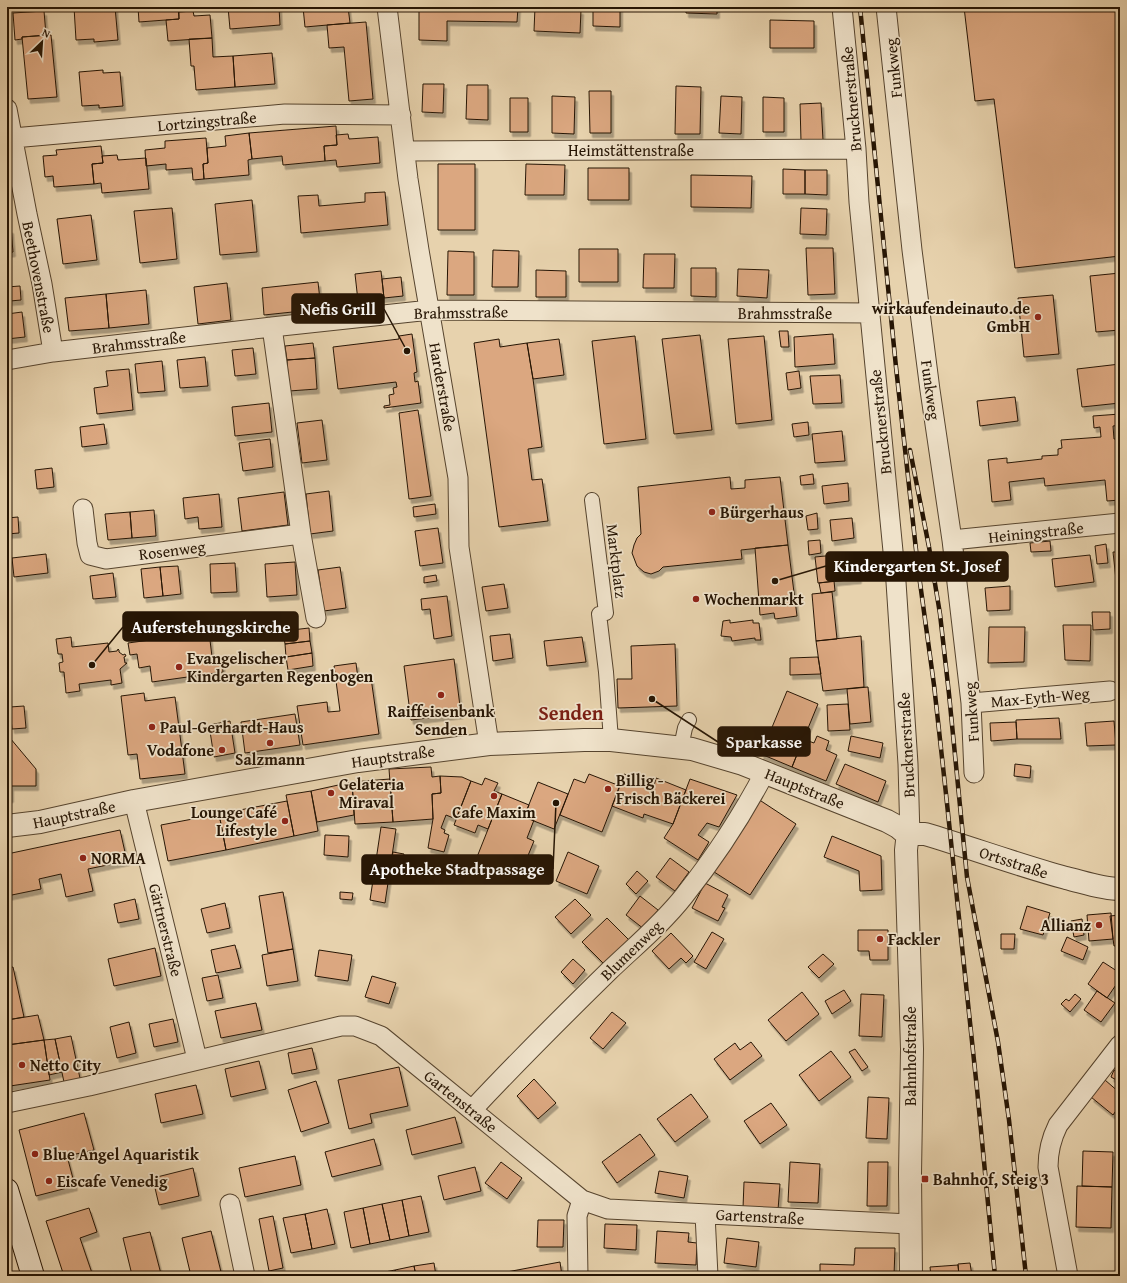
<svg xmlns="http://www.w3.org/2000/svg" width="1127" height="1283" font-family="'Gentium Book Plus',serif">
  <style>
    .building { fill: #dba780; stroke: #261504; filter: url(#shadow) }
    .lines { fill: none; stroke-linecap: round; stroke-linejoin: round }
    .pedestrian-casing { stroke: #56442e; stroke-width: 16 }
    .minor-casing { stroke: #56442e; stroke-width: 21 }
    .tertiary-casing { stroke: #56442e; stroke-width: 24 }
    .secondary-casing { stroke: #261504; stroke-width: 24 }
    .pedestrian { stroke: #efe2ca; stroke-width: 14 }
    .minor { stroke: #efe2ca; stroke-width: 19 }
    .tertiary { stroke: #efe2ca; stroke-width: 22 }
    .secondary { stroke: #efe2ca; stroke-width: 22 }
    .rail-casing { stroke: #261504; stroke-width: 4.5 }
    .rail { stroke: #efe2ca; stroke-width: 3; stroke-dasharray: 9; stroke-linecap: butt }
    .poi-dot { fill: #8f2418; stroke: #efe2ca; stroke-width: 1.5 }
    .labels { text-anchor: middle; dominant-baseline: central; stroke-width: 3.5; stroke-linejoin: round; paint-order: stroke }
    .street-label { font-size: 16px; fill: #261504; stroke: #efe2ca }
    .poi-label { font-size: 16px; font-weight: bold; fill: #261504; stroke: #efe2ca; text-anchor: start }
    .district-label { font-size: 20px; font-weight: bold; fill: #7a1f14; stroke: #efe2ca }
    .leader { fill: none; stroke: #261504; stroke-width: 1.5 }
    .callout-dot { fill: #261504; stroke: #efe2ca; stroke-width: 1.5 }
    .callout { fill: #261504; stroke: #261504; stroke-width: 1.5 }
    .callout-label { font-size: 17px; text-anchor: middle; font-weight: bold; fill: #fff }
  </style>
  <defs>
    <filter id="shadow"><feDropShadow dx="2.5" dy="4.5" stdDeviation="0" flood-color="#0004"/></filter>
  </defs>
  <rect width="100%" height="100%" fill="#e7d2ad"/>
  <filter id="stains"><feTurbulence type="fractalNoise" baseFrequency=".005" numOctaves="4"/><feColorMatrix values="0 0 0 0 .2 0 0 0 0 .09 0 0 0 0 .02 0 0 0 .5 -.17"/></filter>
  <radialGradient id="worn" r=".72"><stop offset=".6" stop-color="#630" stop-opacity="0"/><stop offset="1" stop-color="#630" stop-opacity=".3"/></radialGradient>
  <path class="building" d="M74,7H115L118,40L94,42V39L76,40Z
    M138,7H178L179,19L139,22Z
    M228,7H279L280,25L230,29Z
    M303,7H348L350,23L305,27Z
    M419,7H518L517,22L447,21V41L419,40Z
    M535,7H565L564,9L581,10L580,33L534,31Z
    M593,7H620V27L593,26Z
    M686,7H717V14L686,13Z
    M964,7H1120V256L1015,268L994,99L975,101Z
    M44,11L46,35L22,37V39L15,40L13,13Z
    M193,11L194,16L210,15L212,38L168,41L166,20L179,19V12Z
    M770,20L814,21V48H770Z
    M366,22L373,99L349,101L344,47L329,48L327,25Z
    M51,35L57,97L28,99L22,37Z
    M212,38L213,57L233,56L235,87L196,90L194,66H191L189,39Z
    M272,53L275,84L235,87L233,56Z
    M103,70V73L120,72L123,106L99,108V105L82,106L79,72Z
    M423,84H444L443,113L422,112Z
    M467,85H488V120L466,119Z
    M676,86L701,87L700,134H675Z
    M589,91H611V133H590Z
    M552,96L575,97L574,134L552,133Z
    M721,96L742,97L741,134L719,133Z
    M763,97L784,98V132H763Z
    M510,98H528V132H510Z
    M821,103L823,140L801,141L800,104Z
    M336,126L337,145L324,146L325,161L283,165L282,156L252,159L249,133Z
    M249,133L252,159L248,160L249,175L204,179L203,164L208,163L207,148L226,146L225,136Z
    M348,134L349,139L378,137L380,163L337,167L336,160L325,161L324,146L337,145L336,135Z
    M206,138L208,163L203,164L204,179L193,180L192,168L166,170V164L146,166L145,150L165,148V141Z
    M101,146L103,163L92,164L94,184L54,187L53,176L45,177L43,156L57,155L56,150Z
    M117,155L118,160L146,158L149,189L102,193L101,183L94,184L92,164L103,163L102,156Z
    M438,164H475V230H438Z
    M526,164L565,165L564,195H525Z
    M588,168H629V200H588Z
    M783,169L805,170V194H783Z
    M805,170H827V195L805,194Z
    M691,175L752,176L751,208L691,207Z
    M385,192L388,225L301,233L298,196L318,195L319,206L365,202V193Z
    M252,200L257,252L220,255L215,204Z
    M172,208L177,259L140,263L134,211Z
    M801,208L827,209L826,235L800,234Z
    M91,215L97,260L63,264L57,219Z
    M7,229H11L13,252L7,253Z
    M806,248H833L835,294L808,295Z
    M579,249H618V282H579Z
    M493,250L519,251L518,287H492Z
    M448,251L474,252V295H447Z
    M644,254H675L674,288H643Z
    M691,268H716V297L691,296Z
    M738,269L769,270L767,298L737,296Z
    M536,270L566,271V297H536Z
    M381,271L384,298L358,301L355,274Z
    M1120,273V330L1096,332L1090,276Z
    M401,277L403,296L384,298L382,279Z
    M318,282L321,309L264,315L262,288Z
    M227,283L231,320L198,324L194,287Z
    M20,286L21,300L10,301L9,295H7V287Z
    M146,290L149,324L109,328L106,294Z
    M106,294L109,328L69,331L65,298Z
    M1053,295L1059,354L1024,357L1018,298Z
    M22,312L25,337L7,339V314Z
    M779,331H788L789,347H781Z
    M412,334L417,372L414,373L415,382L418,381L421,403L384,408V406L390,405L389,395L394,394L393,388L397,387L396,382L338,389L333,347L399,339V336Z
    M833,334L835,364L795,367L794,337Z
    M700,335L712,430L674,434L662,339Z
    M635,336L646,439L604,444L592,341Z
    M764,336L772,420L736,424L728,339Z
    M499,339L500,347L527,343L533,379L542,447L528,449L532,480L542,479L548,521L499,527L474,343Z
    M559,339L564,375L533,379L527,343Z
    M313,343L315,358L287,360L285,346Z
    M253,348L256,374L235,376L232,350Z
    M205,357L208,386L180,388L177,360Z
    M315,358L317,389L289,391L287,360Z
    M162,361L165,391L138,393L135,364Z
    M1120,364V403L1082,407L1077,369Z
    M129,369L133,410L97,414L94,388L108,386L106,371Z
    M799,371L801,388L788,390L786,373Z
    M840,375L842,403L813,404L810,376Z
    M1015,397L1018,421L980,426L977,401Z
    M269,403L272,432L235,436L232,407Z
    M418,410L431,496L409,499L399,413Z
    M1120,414V425L1113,426L1114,439H1120V500L1107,501L1105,480L1045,486L1044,478L1009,482L1011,500L992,502L988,460L1007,458V463L1042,459V456L1058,455V449L1062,448L1061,440L1101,437L1100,427L1094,428L1093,416Z
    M322,420L327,460L302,463L297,423Z
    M808,422L809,435L794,437L792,424Z
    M104,424L107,444L82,447L80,427Z
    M842,431L845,461L815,463L812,434Z
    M270,439L273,467L243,471L239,443Z
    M52,468L54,487L37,489L35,470Z
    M813,474L814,484L801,485L800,476Z
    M730,477L731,489L745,488V480L780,477L788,545L741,550L742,559L663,567L659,571L651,574L644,572L637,566L632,553L634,545L637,538L641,534L638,487Z
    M848,483L849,501L824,504L822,486Z
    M329,491L333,531L310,534L306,494Z
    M284,492L288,525L242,531L238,498Z
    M219,494L222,527L199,529L198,517L185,519L183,498Z
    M435,504L436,514L414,517L413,507Z
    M154,510L156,536L132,538L130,512Z
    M130,512L132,538L108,540L105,514Z
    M817,513L818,529L808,530L806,516Z
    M18,517L19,533L7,534V518Z
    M852,518L854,538L832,541L830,520Z
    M438,528L443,563L420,566L415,531Z
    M820,540L821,553L809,555L808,541Z
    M1050,541L1051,551L1031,552L1030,543Z
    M1106,544L1108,563L1097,564L1095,546Z
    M788,545L797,616L775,619L774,613L760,615L755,548Z
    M1113,552H1120V579L1116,580Z
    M856,553L859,579L818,583L815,557Z
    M46,554L48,573L14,577L12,558Z
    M1090,555L1094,582L1055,587L1052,559Z
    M295,562L297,595L267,597L265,564Z
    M235,563L237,592L211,593L210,564Z
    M178,566L181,594L163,596L160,567Z
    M160,567L163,596L144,598L141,569Z
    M340,567L346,608L324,611L318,570Z
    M113,573L116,597L93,599L90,576Z
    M436,575L437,581L424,583V577Z
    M834,581L835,591L821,593L819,583Z
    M504,584L508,608L486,611L482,587Z
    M1010,586V610L987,611L985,588Z
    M832,592L837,639L816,641L812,594Z
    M447,596L452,636L434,639L430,609L422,610L421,599Z
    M1092,612H1110V629L1093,630Z
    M730,620V623L753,620V623H759L761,640H755V638L732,641L731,637L721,636L723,621Z
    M1063,625H1091L1090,661L1065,660Z
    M989,627H1025L1024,662L988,663Z
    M309,628L310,641L285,644L283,631Z
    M209,632L213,665L222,664L223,672L152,682L150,666L139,668L137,654L130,655L128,643Z
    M510,634L513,658L493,661L490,636Z
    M861,636L864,687L823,691L816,641Z
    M71,637L72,647L108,643L109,652L117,651L118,649L119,650V652L123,655L125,654L126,656L124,657L125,663H127L120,669L122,683L111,685V680L79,684L80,691L66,693L64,672H60L59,663L63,662L62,654H58L56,639Z
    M582,637L586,662L547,666L544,641Z
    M310,641L312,653L286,657L285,644Z
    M675,644L677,706L618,708L617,679H632L631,646Z
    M312,653L313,666L288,670L286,657Z
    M818,657L821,674L790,675V658Z
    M454,659L461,714L411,720L404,666Z
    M356,663L358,679L371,678L379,734L303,745L297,706L327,702L328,712L340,711L334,666Z
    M868,687L871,722L850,724L847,689Z
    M787,691L818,704L792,767L761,754Z
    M144,693L145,701L175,697L185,774L140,779L137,754L128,755L121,696Z
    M848,704L850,730L828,731L827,705Z
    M24,706L26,728L12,729L10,707Z
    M295,714L300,745L245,753L241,722Z
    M1059,718L1061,739H1017L1016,720Z
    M230,721L235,753L214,757L209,725Z
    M1114,721L1116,745L1087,746L1085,723Z
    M1016,722L1017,739L991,741L990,723Z
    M817,736L829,741L826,750L837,755L826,781L792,767L803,739L814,743Z
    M851,736L883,743L880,758L848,751Z
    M7,738H10L36,769V786H11V798H7Z
    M845,764L886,781L878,802L836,784Z
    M1015,764L1031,766L1030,778L1014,776Z
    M431,767L432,777L440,776L441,793L432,794L433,819L393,822L389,769Z
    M589,774L620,786L602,832L560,815L574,779L585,783Z
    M624,774L654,786L656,778L686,790L673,824L644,814L643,818L612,806Z
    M440,776L462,777L471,781L456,819L446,815L441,828L445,830L444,833L449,835L444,852L428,848L433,819L432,794L441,793Z
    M485,778L498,783L494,791L502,794L488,829L478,825L475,833L454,825L471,781L482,785Z
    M390,779L393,822L355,824L352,782Z
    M690,779L737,795L719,827L707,823L698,835L709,842L698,860L664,838L673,824Z
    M352,782L354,815L317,822L311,791Z
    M538,782L568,794L554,829L524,817Z
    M311,791L318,831L294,836L286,795Z
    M502,794L529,805L524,817L534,820L527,838L534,841L520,875L477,857Z
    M758,799L796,824L750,895L711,870Z
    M287,801L294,836L226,850L219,814Z
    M219,814L226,850L168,861L161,825Z
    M381,827L396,829L385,903L370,900Z
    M120,830L127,861L88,869L93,891L66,897L61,874L39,879L41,889L7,896V854Z
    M325,835L349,836L348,857L324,855Z
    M832,836L881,856L882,890L860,891L859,871L824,857Z
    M393,852L404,854L402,871L390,869Z
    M568,852L599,866L587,894L556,881Z
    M670,858L689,872L675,891L656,877Z
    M637,871L648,881L636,894L626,884Z
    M705,883L728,895L722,907L725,908L718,921L692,908Z
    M283,892L293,949L268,953L259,896Z
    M340,892L353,893L352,900L340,899Z
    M640,896L658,910L644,929L626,915Z
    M135,899L139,919L118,923L114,904Z
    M575,899L591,915L571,934L555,917Z
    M225,903L230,928L207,933L201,909Z
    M1027,906L1050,913L1043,935L1020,929Z
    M1111,913L1113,939L1089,941L1087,915Z
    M1120,915V945L1114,946L1110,916Z
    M607,918L629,940L604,964L582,942Z
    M1082,919L1084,935L1074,937L1071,921Z
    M858,930H888V960H870L869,951H858Z
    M712,932L724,939L706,969L694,962Z
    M671,933L693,956L686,963L681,958L669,969L652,951Z
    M1001,934H1015L1014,949H1001Z
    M1067,937L1088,947L1083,960L1061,951Z
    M235,945L241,968L216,973L211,950Z
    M155,948L161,976L114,986L108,959Z
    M293,949L298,981L267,986L262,955Z
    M319,950L352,955L348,981L315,976Z
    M823,954L834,964L819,978L808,967Z
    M573,959L585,970L573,984L561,972Z
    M1103,962L1120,973V979L1107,998L1088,984Z
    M13,967L24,1017L7,1020V968Z
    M218,975L223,998L207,1001L202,978Z
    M372,976L396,983L389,1004L365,997Z
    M844,990L851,1001L832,1014L825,1001Z
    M1097,991L1115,1003L1101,1022L1084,1010Z
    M802,992L819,1014L786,1041L768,1020Z
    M861,994L884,995L882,1037L859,1036Z
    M1075,994L1081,999L1070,1012L1061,1004L1066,999L1069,1001Z
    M256,1003L262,1030L221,1038L215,1011Z
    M612,1012L626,1023L603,1049L590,1038Z
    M38,1015L44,1040L7,1045V1020Z
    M173,1019L178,1042L154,1047L149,1024Z
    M129,1022L136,1053L117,1058L110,1027Z
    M71,1036L81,1083L65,1087L55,1039Z
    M55,1039L62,1072L49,1075L44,1040Z
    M44,1040L50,1080L10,1086L7,1064V1045Z
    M751,1042L762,1056L730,1080L714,1059L735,1043L740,1050Z
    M312,1048L317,1069L292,1074L288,1053Z
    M855,1049L868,1067L862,1071L849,1052Z
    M831,1051L851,1077L819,1101L799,1075Z
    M259,1061L266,1089L231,1097L225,1069Z
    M399,1067L408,1106L370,1114L372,1123L349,1129L338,1080Z
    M1114,1070L1120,1073V1082L1111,1077Z
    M534,1079L556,1103L538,1119L517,1096Z
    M1105,1080L1120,1093V1105L1113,1115L1091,1097Z
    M316,1081L329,1123L301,1132L288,1090Z
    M196,1085L203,1114L161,1123L155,1094Z
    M691,1094L708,1117L675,1142L657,1119Z
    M868,1097L889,1098L887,1139L866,1138Z
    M771,1103L787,1125L760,1144L744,1121Z
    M84,1113L94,1150L67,1156L75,1186L36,1196L19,1130Z
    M455,1117L462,1143L412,1155L406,1130Z
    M640,1134L655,1155L617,1183L602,1162Z
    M374,1139L381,1165L332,1177L325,1152Z
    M1083,1151L1113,1152L1112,1187L1082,1186Z
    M295,1156L301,1185L245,1197L239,1168Z
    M501,1162L522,1178L507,1199L485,1183Z
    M790,1162L820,1164L818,1203L788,1202Z
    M868,1162H888L887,1206H867Z
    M475,1167L481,1191L444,1200L438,1176Z
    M193,1168L199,1196L159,1205L155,1188L160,1186L157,1177Z
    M659,1171L688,1176L684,1198L655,1193Z
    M744,1182L780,1184L778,1210L743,1208Z
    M1077,1186L1112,1187L1111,1228L1076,1227Z
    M421,1196L429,1232L409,1236L402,1200Z
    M402,1200L409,1236L390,1240L382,1204Z
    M382,1204L390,1240L370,1244L363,1208Z
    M89,1208L97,1232L80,1238L93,1276H64L46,1221Z
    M363,1208L370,1244L351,1248L344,1212Z
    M327,1209L335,1244L312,1249L305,1214Z
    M305,1214L312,1249L291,1253L283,1218Z
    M273,1216L283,1268L269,1271L259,1219Z
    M538,1220H564L563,1247H537Z
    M605,1224L637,1225L636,1250L604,1248Z
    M211,1231L222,1276H191L182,1238Z
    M657,1231L689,1233L688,1242L697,1243L696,1265L655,1263Z
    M150,1232L161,1274L153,1276H142V1273L132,1275L123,1238Z
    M727,1238L759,1242L756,1267L724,1263Z
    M855,1248H895L894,1276H820V1264L854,1265Z
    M560,1262L562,1276H497L496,1274Z
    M434,1263L436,1276H416L414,1266Z
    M970,1263L972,1276H959L958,1264Z
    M958,1265L959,1276H931L930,1267Z
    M414,1266L416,1276H396L395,1270Z
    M395,1270L396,1276H376L375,1274Z"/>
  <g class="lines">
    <g class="pedestrian-casing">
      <path id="pedestrian" d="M592,500L606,613L599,614L606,672L611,740
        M681,747L685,728L689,720"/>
    </g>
    <g class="minor-casing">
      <path id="minor" d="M387,7L408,179L419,250L458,478L459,547L489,744
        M842,7L856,149L859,202L896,582L908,764L910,837
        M886,7L912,250L930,390L952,540L971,703L974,773
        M7,109L27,214L42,284L53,352
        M13,138L285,114L401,115
        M406,151L856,149
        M272,327L301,534L316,618
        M7,360L53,352L272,327L430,310L870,313
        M83,509L87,543L90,555L106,559L301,534
        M952,540L1120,523
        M971,703L1110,691
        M134,801L197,1059
        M7,1103L89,1086L341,1026H355L381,1036L582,1200L608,1209L910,1224
        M472,1110C517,1062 562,1017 609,971C634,947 662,924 684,896C715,857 742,816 765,772
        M230,1204L245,1276
        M705,1214L708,1276
        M578,1276L577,1216L582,1200
        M1068,1276L1048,1167C1048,1151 1051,1139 1058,1125L1120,1045"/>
    </g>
    <g class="tertiary-casing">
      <path id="tertiary" d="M7,826L40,822L134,801L358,761L489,744L584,740H611L692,749L743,764L887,821L898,827L910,837
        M910,837L907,841L906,850L912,1049L910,1174L911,1276
        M910,837L915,834H925C972,848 1018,865 1066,878C1083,882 1102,889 1120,889"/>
    </g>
    <g class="secondary-casing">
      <path id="secondary" d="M7,1190L33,1276"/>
    </g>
    <use href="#pedestrian" class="pedestrian"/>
    <use href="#minor" class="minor"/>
    <use href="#tertiary" class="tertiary"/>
    <use href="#secondary" class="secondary"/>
    <g class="rail-casing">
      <path id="rail" d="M860,7L896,367L918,568L934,685L946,794L977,1089L995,1276
        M910,450L929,547L940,614L949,694L967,877L998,1042L1009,1120L1026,1276"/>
    </g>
    <use href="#rail" class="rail"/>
  </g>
  <g class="poi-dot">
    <circle cx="1038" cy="317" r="4"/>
    <circle cx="712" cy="512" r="4"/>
    <circle cx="696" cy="599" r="4"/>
    <circle cx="179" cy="667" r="4"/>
    <circle cx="441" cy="695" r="4"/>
    <circle cx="152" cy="727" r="4"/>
    <circle cx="270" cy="743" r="4"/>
    <circle cx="222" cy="750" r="4"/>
    <circle cx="608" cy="789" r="4"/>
    <circle cx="331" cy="793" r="4"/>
    <circle cx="494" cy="796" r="4"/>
    <circle cx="285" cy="821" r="4"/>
    <circle cx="83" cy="858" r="4"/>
    <circle cx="1099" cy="925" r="4"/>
    <circle cx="880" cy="939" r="4"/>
    <circle cx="22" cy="1065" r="4"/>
    <circle cx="35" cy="1154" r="4"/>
    <rect x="921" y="1175" width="8" height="8" rx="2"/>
    <circle cx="49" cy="1181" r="4"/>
  </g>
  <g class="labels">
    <g class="street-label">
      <text transform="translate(893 68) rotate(-96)">Funkweg</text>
      <text transform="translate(851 99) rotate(-95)">Brucknerstraße</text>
      <text transform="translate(207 121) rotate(-5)">Lortzingstraße</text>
      <text x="631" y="150">Heimstättenstraße</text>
      <text transform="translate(39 277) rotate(79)">Beethovenstraße</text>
      <text transform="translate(461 312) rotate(-1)">Brahmsstraße</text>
      <text x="785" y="313">Brahmsstraße</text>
      <text transform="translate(139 342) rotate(-7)">Brahmsstraße</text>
      <text transform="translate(443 387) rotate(80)">Harderstraße</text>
      <text transform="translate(931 390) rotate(82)">Funkweg</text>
      <text transform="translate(880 422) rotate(-96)">Brucknerstraße</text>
      <text transform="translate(1036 532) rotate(-6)">Heiningstraße</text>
      <text transform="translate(172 550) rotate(-7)">Rosenweg</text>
      <text transform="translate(617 561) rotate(83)">Marktplatz</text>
      <text transform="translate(1040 697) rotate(-5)">Max-Eyth-Weg</text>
      <text transform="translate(971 712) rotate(-94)">Funkweg</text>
      <text transform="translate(906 745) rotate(-93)">Brucknerstraße</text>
      <text transform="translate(393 756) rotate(-8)">Hauptstraße</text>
      <text transform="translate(805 788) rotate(22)">Hauptstraße</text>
      <text transform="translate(74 814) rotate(-12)">Hauptstraße</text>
      <text transform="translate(1014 862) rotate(18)">Ortsstraße</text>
      <text transform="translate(166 930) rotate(76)">Gärtnerstraße</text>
      <text transform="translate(631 950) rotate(-44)">Blumenweg</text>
      <text transform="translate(910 1056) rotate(-90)">Bahnhofstraße</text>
      <text transform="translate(461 1101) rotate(39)">Gartenstraße</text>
      <text transform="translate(760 1216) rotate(3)">Gartenstraße</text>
    </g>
    <g class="poi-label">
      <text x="1030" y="308" text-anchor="end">wirkaufendeinauto.de<tspan x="1030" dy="18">GmbH</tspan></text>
      <text x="720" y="512">Bürgerhaus</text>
      <text x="704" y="599">Wochenmarkt</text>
      <text x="187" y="658">Evangelischer<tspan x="187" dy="18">Kindergarten Regenbogen</tspan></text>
      <text x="441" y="711" text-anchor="middle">Raiffeisenbank<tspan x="441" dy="18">Senden</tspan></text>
      <text x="160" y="727">Paul-Gerhardt-Haus</text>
      <text x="214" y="750" text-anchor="end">Vodafone</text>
      <text x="270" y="759" text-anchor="middle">Salzmann</text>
      <text x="616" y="780">Billig -<tspan x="616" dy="18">Frisch Bäckerei</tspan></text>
      <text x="339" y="784">Gelateria<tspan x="339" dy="18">Miraval</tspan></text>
      <text x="277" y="812" text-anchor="end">Lounge Café<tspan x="277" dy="18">Lifestyle</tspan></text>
      <text x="494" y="812" text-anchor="middle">Cafe Maxim</text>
      <text x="91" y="858">NORMA</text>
      <text x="1091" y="925" text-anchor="end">Allianz</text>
      <text x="888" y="939">Fackler</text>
      <text x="30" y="1065">Netto City</text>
      <text x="43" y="1154">Blue Angel Aquaristik</text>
      <text x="933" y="1179">Bahnhof, Steig 3</text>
      <text x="57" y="1181">Eiscafe Venedig</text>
    </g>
    <g class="district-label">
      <text x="571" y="712">Senden</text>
    </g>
  </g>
  <path class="leader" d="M407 351L384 309M775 581L826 566M92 665L123 627M652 699L718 742M556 803L553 869"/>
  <g class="callout-dot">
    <circle cx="407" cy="351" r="4"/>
    <circle cx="775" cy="581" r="4"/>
    <circle cx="92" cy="665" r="4"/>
    <circle cx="652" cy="699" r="4"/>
    <circle cx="556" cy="803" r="4"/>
  </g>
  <g class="callout">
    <rect x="292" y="294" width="92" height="29" rx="4"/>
    <rect x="826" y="552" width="182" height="29" rx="4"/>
    <rect x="123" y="612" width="175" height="29" rx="4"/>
    <rect x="718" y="727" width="92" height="29" rx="4"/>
    <rect x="362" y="855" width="191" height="29" rx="4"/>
  </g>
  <g class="callout-label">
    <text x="338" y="315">Nefis Grill</text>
    <text x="917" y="572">Kindergarten St. Josef</text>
    <text x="211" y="633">Auferstehungskirche</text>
    <text x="764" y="748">Sparkasse</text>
    <text x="457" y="875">Apotheke Stadtpassage</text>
  </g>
  <rect width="1127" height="1283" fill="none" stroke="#e7d2ad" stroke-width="24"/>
  <rect x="8" y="8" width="1111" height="1267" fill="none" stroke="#261504" stroke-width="2"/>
  <rect x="12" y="12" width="1103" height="1259" fill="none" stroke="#261504"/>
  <g transform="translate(42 42) rotate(25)" stroke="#efe2ca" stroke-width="3" paint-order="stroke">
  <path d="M0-3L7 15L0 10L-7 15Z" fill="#261504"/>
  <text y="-6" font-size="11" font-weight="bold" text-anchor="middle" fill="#261504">N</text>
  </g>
  <rect width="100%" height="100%" filter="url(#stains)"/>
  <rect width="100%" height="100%" fill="url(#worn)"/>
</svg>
